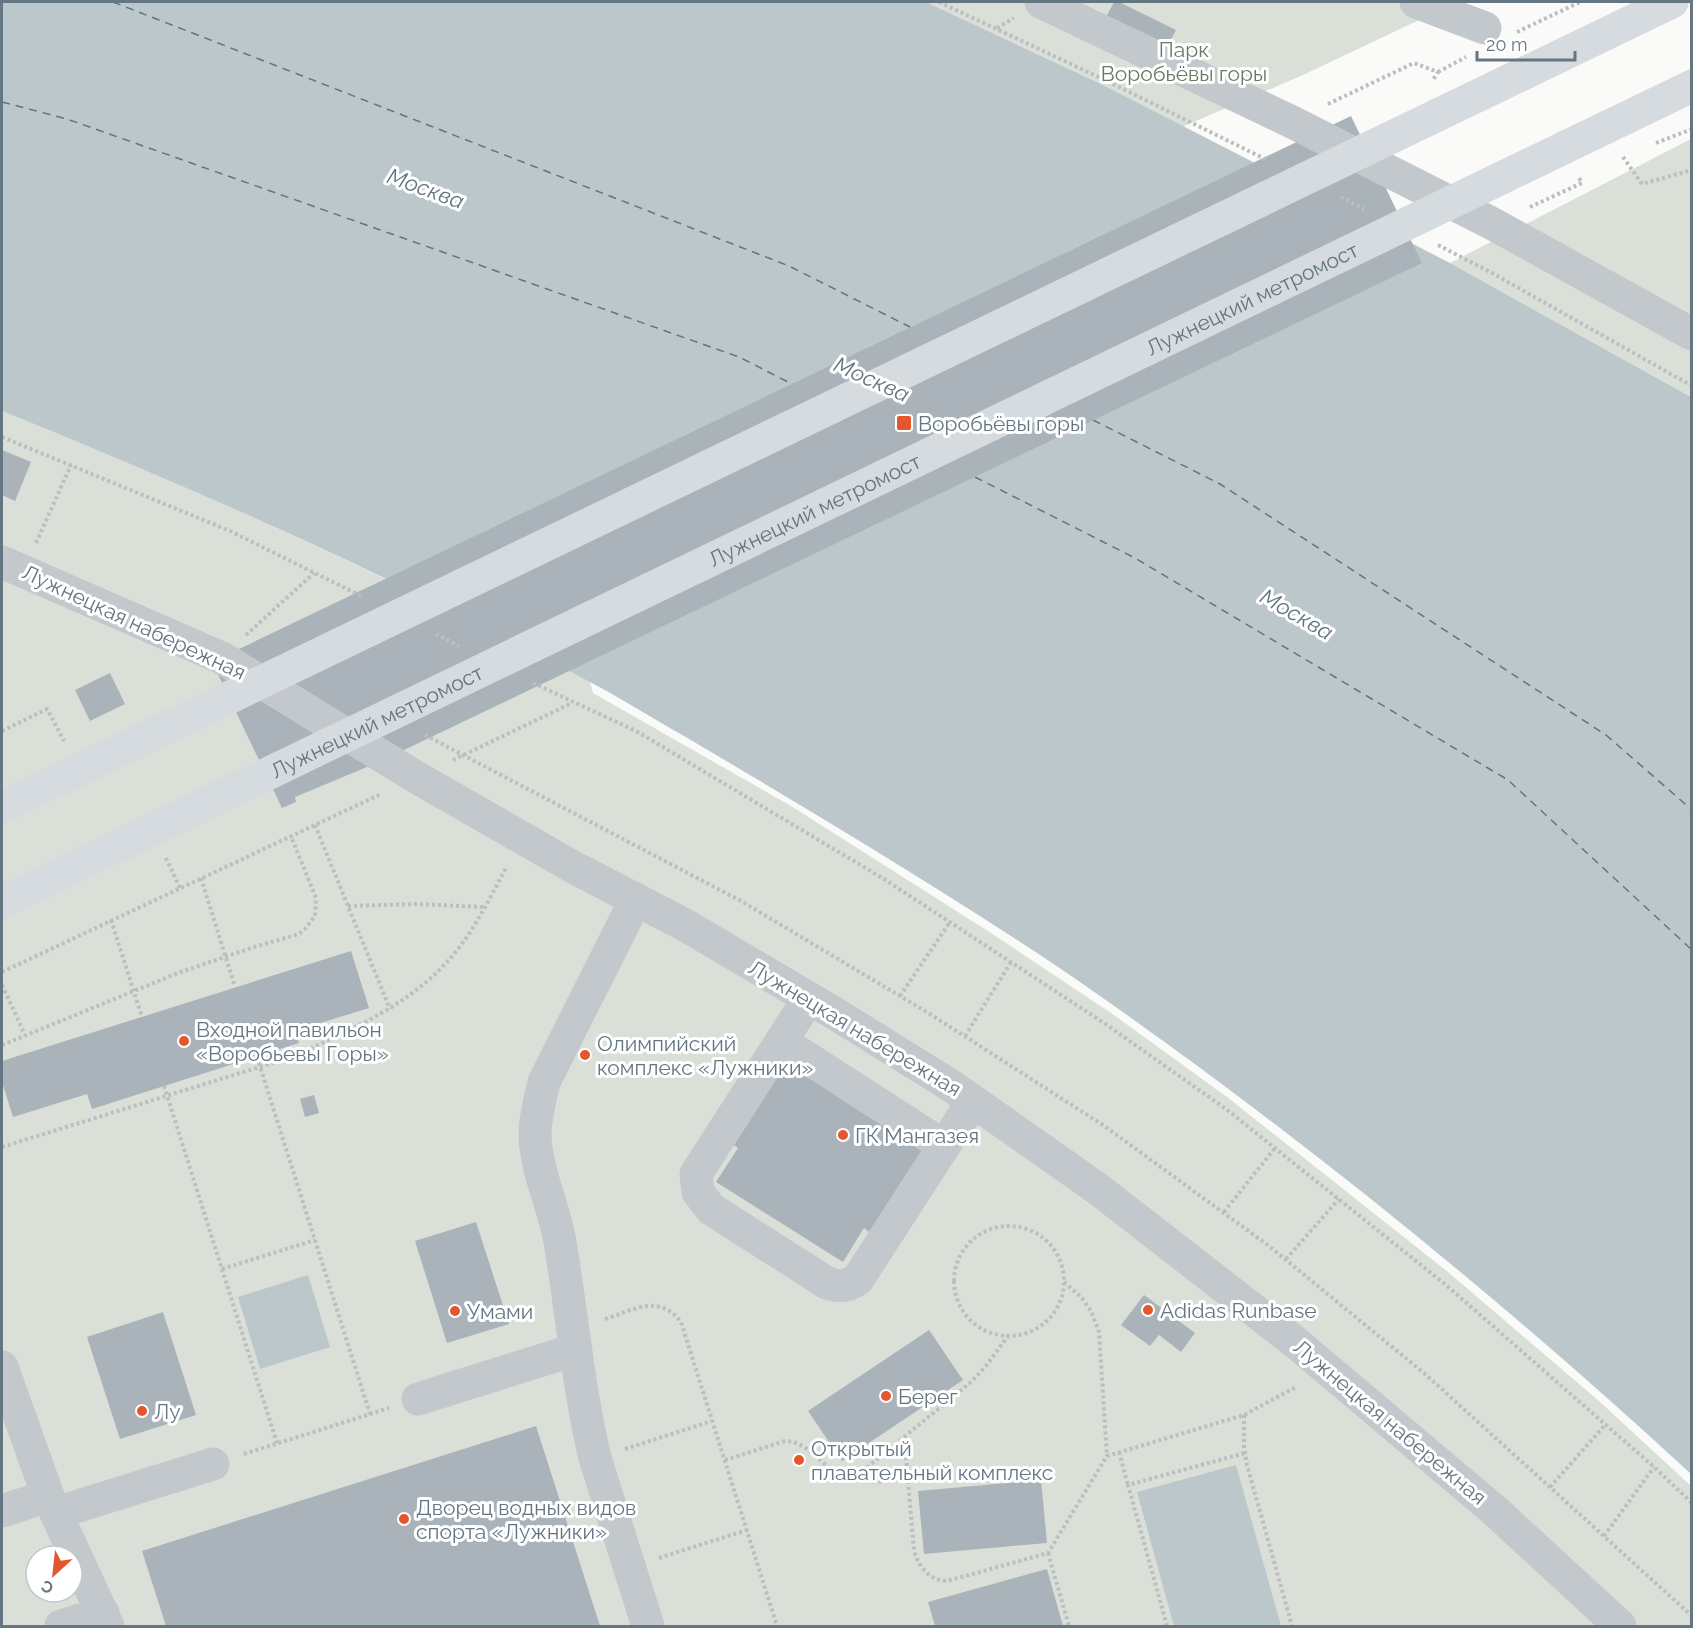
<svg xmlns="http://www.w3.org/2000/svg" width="1693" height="1628" font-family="Raleway,sans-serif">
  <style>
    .green { fill: #dadfd7; fill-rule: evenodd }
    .water { fill: #bbc7cb }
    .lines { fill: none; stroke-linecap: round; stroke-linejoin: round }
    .ferry { stroke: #60757c; stroke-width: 1.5; stroke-dasharray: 8 6; stroke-linecap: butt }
    .building { fill: #aab3b9 }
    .path { stroke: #bbbfc2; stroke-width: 4; stroke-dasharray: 3 3; stroke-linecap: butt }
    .minor { stroke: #c3c8cc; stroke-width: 33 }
    .major { stroke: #d6dbdf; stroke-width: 33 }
    .poi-dot { fill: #e4572e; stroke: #fff; stroke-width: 2 }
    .labels { text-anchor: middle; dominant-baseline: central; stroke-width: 6; stroke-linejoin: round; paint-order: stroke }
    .park-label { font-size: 21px; fill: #687a64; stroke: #fff }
    .street-label { font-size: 21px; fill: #657683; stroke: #fff }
    .poi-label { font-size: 21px; fill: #657683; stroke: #fff; text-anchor: start }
    .water-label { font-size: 22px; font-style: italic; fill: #60757c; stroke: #fff }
  </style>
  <rect width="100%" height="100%" fill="#fafaf8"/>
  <path class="green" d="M926,2H1457L1303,75L1182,127L1099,83Z
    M1691,139V397L1450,263Z
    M2,411C137,465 271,523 402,587C465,617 527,650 590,681L593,693L791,806L991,933L1111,1013L1227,1097L1448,1272L1599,1401L1691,1486V1626H2ZM36,1556H72V1592H36Z"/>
  <path class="water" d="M2,2H926L1099,83L1450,263L1691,397V1474C1511,1308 1320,1152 1120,1010C1038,951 952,898 866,845C806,808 745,772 684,736C652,718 621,698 588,681C398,579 201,491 2,411Z
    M308,1275L330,1347L260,1369L238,1297Z
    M1236,1465L1281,1626H1174L1137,1492Z"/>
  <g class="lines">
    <path class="ferry" d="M113,2L789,266L910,327
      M2,102L67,119L739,357L794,385
      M1093,420L1220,484L1606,735L1692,810
      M975,477L1135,558L1508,780L1692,950"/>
  </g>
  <path class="building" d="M1114,2H1119L1176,30L1165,51L1104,21Z
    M1351,116L1422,263L379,762L295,797L296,802L282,808L212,662Z
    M2,450L31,462L15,501L2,495Z
    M110,673L125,704L90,721L75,690Z
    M351,951L369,1008L295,1031L299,1043L92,1109L87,1094L13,1117L2,1082V1061Z
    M781,1060L923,1151L870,1233L864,1228L843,1262L716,1182L738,1148L729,1141Z
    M314,1095L319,1113L305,1117L300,1099Z
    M476,1222L509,1324L447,1343L415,1241Z
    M1144,1295L1195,1333L1181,1352L1159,1335L1150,1346L1121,1325Z
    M163,1312L196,1415L120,1439L87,1337Z
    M929,1330L963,1380L842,1461L808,1411Z
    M536,1426L600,1626H166L142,1551Z
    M1041,1480L1047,1543L924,1554L918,1491Z
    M1047,1569L1063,1626H935L928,1602Z"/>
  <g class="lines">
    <path class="path" d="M939,2L1107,81L1267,160
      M997,28L1014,18
      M1517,32L1580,2
      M1438,72L1466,57
      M1328,104L1414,63L1438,72L1433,80
      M1656,143L1692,129
      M1623,157L1642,184L1692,170
      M1341,197L1364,209
      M1530,207L1582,183L1579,178L1581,177
      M1438,245L1492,273L1692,386
      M2,437L230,531L363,597
      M36,543L71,465
      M436,634L459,646
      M246,635L314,573
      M533,683L636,731L884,879L1104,1023L1226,1109L1446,1285L1654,1467L1692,1503
      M2,731L47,709L64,741
      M425,735L741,901L930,1014L1103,1125L1269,1246L1425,1374L1692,1616
      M453,760L572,703
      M315,825L390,1009
      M166,858L180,888
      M201,878L235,987
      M348,906L416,904L484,907
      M111,920L142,1017
      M2,972L381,794
      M2,985L25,1035
      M900,996L950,922
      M965,1036L1011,962
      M2,1045L178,973L254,947L299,934L305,929L315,916L316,898L291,836
      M257,1057L370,1414
      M164,1086L277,1443
      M2,1147L282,1060C303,1053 322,1043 341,1034C397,1007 440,981 474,926C486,907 496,886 507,866
      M1224,1212L1275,1148
      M954 1281a55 55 0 1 1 110 0a55 55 0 1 1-110 0Z
      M1286,1259L1339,1199
      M222,1269L315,1240
      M1064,1282L1082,1298L1091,1311L1099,1332L1107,1456
      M605,1319C634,1310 658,1293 681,1322L777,1626
      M1244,1415V1446L1247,1465L1292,1626
      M625,1449L712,1421
      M1119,1452L1128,1485
      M244,1454L389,1408
      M906,1457L914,1551C919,1567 929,1580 947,1581L1048,1553L1107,1456L1244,1415L1296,1387
      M725,1460L785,1441C810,1442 821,1467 843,1476C863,1485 887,1481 908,1479
      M853,1479L971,1382L986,1366L1008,1336
      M1550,1487L1606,1424
      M1604,1536L1654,1467
      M1048,1553L1069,1626
      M659,1558L747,1530
      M1167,1626L1128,1485L1245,1453"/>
    <path class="minor" d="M1041,2L1294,123L1493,224L1692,334
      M1416,2L1485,28
      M2,562L222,658L416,777L573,867L685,925L834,1013L950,1085L1098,1189L1295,1342L1494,1510L1620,1626
      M636,899L544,1082C540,1100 535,1117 535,1135C536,1172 554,1206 560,1242C572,1314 578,1386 595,1458L648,1626
      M809,998L696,1174L698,1192L711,1209L827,1283C838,1287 848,1287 858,1279L973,1101
      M781,1041L944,1146
      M2,1367L48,1496L108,1626
      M418,1399L574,1350
      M2,1511L48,1496
      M56,1513L213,1464
      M61,1626L103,1613"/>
    <g class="major">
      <path d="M2,807L1672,2"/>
      <path id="s1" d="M2,902L1692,86"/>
    </g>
  </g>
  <g class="poi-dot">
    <rect x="896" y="415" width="16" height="16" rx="3"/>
    <circle cx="184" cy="1041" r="6"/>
    <circle cx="585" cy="1055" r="6"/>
    <circle cx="843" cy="1135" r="6"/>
    <circle cx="1148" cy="1310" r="6"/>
    <circle cx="455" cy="1311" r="6"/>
    <circle cx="886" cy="1396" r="6"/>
    <circle cx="142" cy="1411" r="6"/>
    <circle cx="799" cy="1460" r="6"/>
    <circle cx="404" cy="1519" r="6"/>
  </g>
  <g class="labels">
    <g class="park-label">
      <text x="1184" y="49">Парк<tspan x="1184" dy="24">Воробьёвы горы</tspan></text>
    </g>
    <g class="street-label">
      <text stroke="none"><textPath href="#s1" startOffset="1388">Лужнецкий метромост</textPath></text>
      <text stroke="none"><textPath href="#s1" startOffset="902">Лужнецкий метромост</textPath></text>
      <text transform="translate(134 622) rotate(25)">Лужнецкая набережная</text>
      <text stroke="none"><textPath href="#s1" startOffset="416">Лужнецкий метромост</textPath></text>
      <text transform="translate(855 1028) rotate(31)">Лужнецкая набережная</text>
      <text transform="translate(1390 1422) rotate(40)">Лужнецкая набережная</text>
    </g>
    <g class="poi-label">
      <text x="918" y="423">Воробьёвы горы</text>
      <text x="196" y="1029">Входной павильон<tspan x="196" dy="24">«Воробьевы Горы»</tspan></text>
      <text x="597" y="1043">Олимпийский<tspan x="597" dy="24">комплекс «Лужники»</tspan></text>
      <text x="855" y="1135">ГК Мангазея</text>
      <text x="1160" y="1310">Adidas Runbase</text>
      <text x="467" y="1311">Умами</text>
      <text x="898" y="1396">Берег</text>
      <text x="154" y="1411">Лу</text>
      <text x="811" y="1448">Открытый<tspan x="811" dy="24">плавательный комплекс</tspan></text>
      <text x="416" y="1507">Дворец водных видов<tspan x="416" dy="24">спорта «Лужники»</tspan></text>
    </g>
    <g class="water-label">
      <text transform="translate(426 188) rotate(20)">Москва</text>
      <text transform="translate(872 379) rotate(24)">Москва</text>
      <text transform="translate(1297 614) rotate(30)">Москва</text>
    </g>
  </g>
  <rect width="1693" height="1628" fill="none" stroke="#657683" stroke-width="6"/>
  <g transform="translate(54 1574) rotate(207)"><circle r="28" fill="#ffffff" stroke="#c1c8cd" stroke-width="1.5"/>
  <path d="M0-4.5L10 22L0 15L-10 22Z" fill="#e4572e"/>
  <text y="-9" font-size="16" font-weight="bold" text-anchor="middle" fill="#657683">С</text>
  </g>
  <path d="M1477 51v9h98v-9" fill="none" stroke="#657683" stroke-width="3"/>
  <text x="1486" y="51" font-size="18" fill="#657683" stroke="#ffffff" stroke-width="4.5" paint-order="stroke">20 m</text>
</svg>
